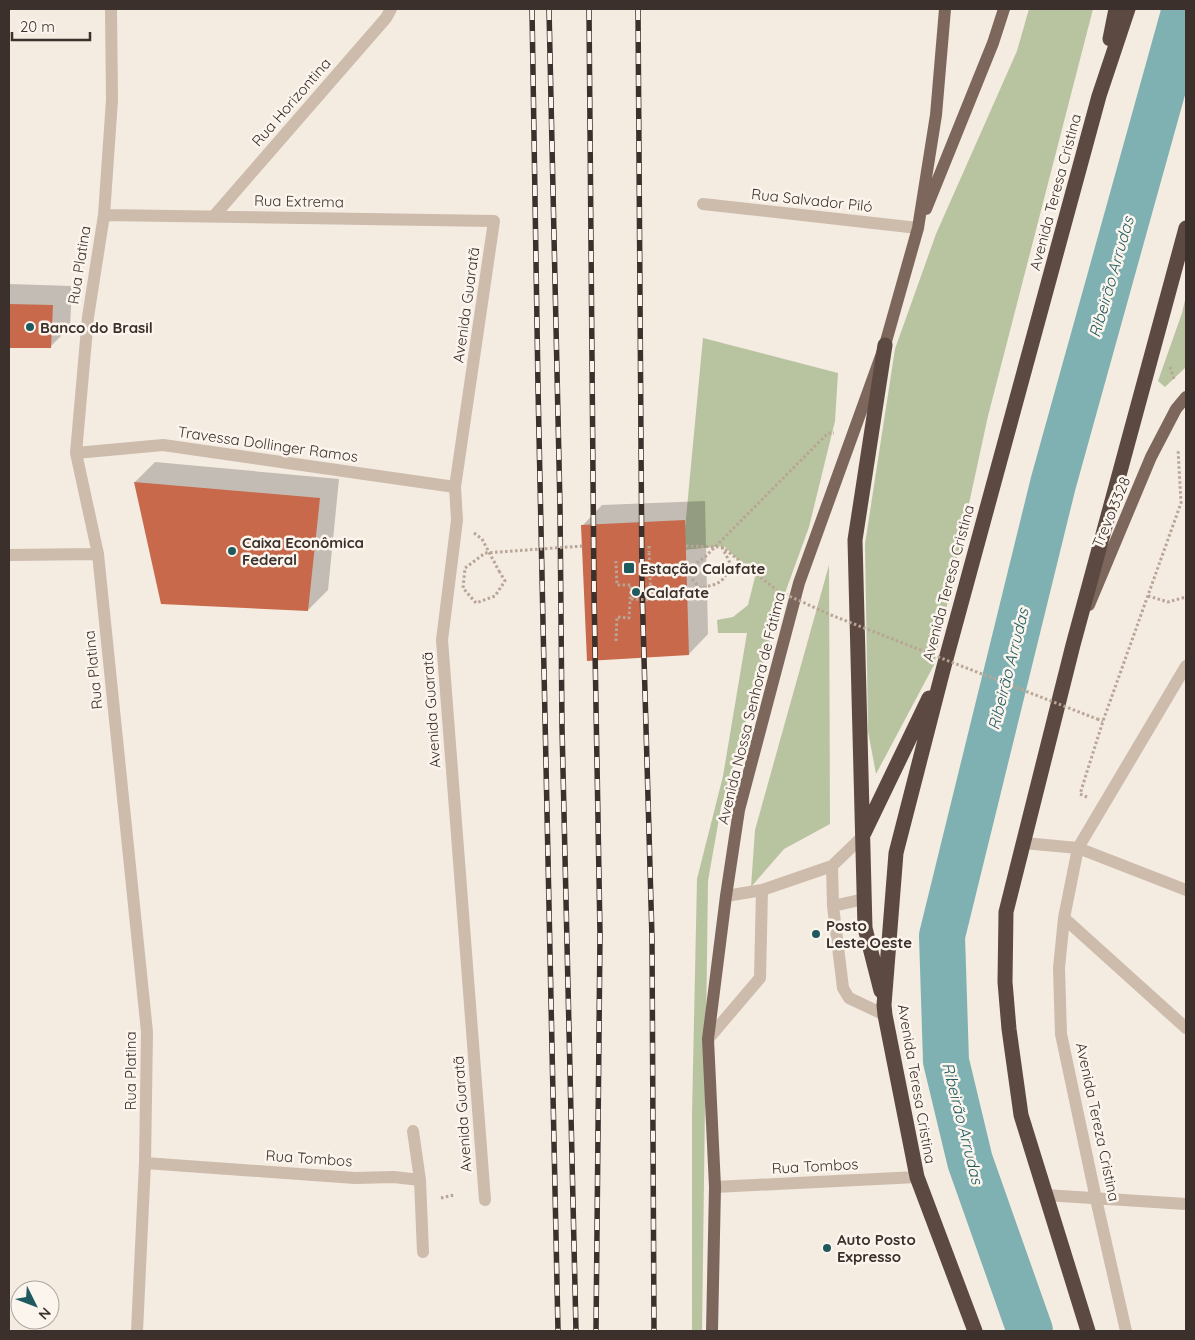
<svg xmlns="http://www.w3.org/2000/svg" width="1195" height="1340" font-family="Quicksand,sans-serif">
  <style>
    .green { fill: #b8c4a0 }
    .shadow { fill: #0003 }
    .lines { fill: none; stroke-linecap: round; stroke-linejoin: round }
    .river { stroke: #7fb0b2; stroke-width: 46 }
    .building { fill: #c8694b }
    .path { stroke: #b9a596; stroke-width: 3; stroke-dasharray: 2.5 2.5; stroke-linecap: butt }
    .minor { stroke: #cdbbac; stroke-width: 12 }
    .major { stroke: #7d675c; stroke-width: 12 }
    .highway { stroke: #5c4a42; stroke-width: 15 }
    .rail-casing { stroke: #3b302b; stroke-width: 5.5 }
    .rail { stroke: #fbf5ee; stroke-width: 4; stroke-dasharray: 11; stroke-linecap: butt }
    .path-bridge { stroke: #b9a596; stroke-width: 3; stroke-dasharray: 2.5 2.5; stroke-linecap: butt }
    .poi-dot { fill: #1f5a5e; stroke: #fbf5ee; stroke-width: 2 }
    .labels { text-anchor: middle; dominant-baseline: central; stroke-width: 5; stroke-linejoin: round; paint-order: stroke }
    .street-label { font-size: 15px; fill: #3b302b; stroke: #fbf5ee }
    .poi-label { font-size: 15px; font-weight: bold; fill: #3b302b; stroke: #fbf5ee; text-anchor: start }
    .water-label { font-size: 16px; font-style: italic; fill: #1f5a5e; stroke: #fbf5ee }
  </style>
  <rect width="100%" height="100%" fill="#f4ebe1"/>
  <path class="green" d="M1029,9H1093L988,416L934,665L876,774L868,731L865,544L895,349L936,234L1017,51Z
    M1186,296V367L1165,387L1158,381L1182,313Z
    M703,338L838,373L835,421L809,527L777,615L721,807L708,881L702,1331H692V1114L697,879L723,776L747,633H718L717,620L733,617L748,605L755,577L724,546L683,550Z
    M829,565L830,824L784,849L751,887L755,830Z"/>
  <path class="shadow" d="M9,284L72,286L70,327L50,347H9Z
    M155,462L339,479L328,590L308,610L162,603L135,482Z
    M705,501L708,634L689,654L583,525L602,505Z"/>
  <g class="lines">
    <path class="river" d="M1030,1331L970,1161L946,1061L942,936L1053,484L1185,9"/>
  </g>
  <path class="building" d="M9,304L53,305L51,348H9Z
    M134,482L320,498L308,611L161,604Z
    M685,520L689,655L587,661L581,525Z"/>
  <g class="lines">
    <path class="path" d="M1170,367L1174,379
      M474,533L482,539L499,571
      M649,546V552
      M722,547L730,563C725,582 720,584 700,588L692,579L695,564L705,557L828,433H834
      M669,593L700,588
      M1148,596L1168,602L1186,597
      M616,641L617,617L629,618L631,585H617L616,561
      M1097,719L1103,721
      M1087,797L1080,794L1103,721L1181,503L1178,449
      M441,1198L454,1195"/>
    <path class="minor" d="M111,9L112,100L104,215L88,317L76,453L98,554L147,1032L145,1163L137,1331
      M703,204L918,228
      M104,215L494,221L455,487L457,520L442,640L485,1200
      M214,216L386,18L391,9
      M76,453L163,445L455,487
      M9,555L98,554
      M1186,666L1078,848L1064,918L1186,1028
      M1024,843L1078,848L1186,890
      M832,866L833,906L843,988L849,998L885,1015
      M726,896L762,890L832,866L862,837
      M833,906L864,899
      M1064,918L1059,968L1061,1034L1096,1199L1126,1331
      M708,1039L760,978L762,890
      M145,1163L355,1178L394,1177L420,1180L413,1131
      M420,1180L423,1252
      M715,1187L917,1177
      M1045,1195L1186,1204"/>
    <path class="major" d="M926,209L993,43L1004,9
      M1089,605L1151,457L1176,409L1186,397
      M712,1331L715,1187L708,1039L726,896L739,810L799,583L885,345L918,228L936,115L945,9"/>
    <path class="highway" d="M1110,39L1116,9
      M864,833L929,698
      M881,991L865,928L855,540L885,345
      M975,1331L917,1177L885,1015L884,1005L896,853L943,670L1099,96L1128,9
      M1088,1331L1021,1115L1009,1029L1005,982L1006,912L1073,645L1186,228"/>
    <g class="rail-casing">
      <path id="rail" d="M532,9L538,387L558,1331
        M549,9L560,507L562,727L576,1331
        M589,9L594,592L600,934L596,1331
        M638,9L642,587L652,938L654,1331"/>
    </g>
    <use href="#rail" class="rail"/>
    <path class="path-bridge" d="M686,546L722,547L778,591L831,615L1097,719
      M499,571L505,581L495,596L476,603L463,588L465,568L485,553L583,546
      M631,599L651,600L649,552"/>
  </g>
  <g class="poi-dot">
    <circle cx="30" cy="327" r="5"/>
    <circle cx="232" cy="551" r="5"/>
    <rect x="623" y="562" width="12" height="12" rx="2.5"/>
    <circle cx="636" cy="592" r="5"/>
    <circle cx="816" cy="934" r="5"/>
    <circle cx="827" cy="1248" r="5"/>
  </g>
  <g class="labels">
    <g class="street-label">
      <text transform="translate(291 102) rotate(-49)">Rua Horizontina</text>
      <text transform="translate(1055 192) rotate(-75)">Avenida Teresa Cristina</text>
      <text transform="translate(812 200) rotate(6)">Rua Salvador Piló</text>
      <text transform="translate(299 201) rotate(1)">Rua Extrema</text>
      <text transform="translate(79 265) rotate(-81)">Rua Platina</text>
      <text transform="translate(466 305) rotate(-82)">Avenida Guaratã</text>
      <text transform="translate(268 444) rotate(8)">Travessa Dollinger Ramos</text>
      <text transform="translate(1111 512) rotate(-67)">Trevo 3328</text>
      <text transform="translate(948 583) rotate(-75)">Avenida Teresa Cristina</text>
      <text transform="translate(93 670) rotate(-96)">Rua Platina</text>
      <text transform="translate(751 708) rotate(-76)">Avenida Nossa Senhora de Fátima</text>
      <text transform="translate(431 710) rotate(-94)">Avenida Guaratã</text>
      <text transform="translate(130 1071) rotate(-90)">Rua Platina</text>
      <text transform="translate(917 1084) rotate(80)">Avenida Teresa Cristina</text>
      <text transform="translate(462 1114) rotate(-94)">Avenida Guaratã</text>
      <text transform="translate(1098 1122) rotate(78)">Avenida Tereza Cristina</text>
      <text transform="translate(309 1158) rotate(4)">Rua Tombos</text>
      <text transform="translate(815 1166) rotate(-3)">Rua Tombos</text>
    </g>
    <g class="poi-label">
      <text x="40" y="327">Banco do Brasil</text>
      <text x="242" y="542">Caixa Econômica<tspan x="242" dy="17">Federal</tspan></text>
      <text x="640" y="568">Estação Calafate</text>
      <text x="646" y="592">Calafate</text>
      <text x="826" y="925">Posto<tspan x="826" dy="17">Leste Oeste</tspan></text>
      <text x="837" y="1239">Auto Posto<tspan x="837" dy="17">Expresso</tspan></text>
    </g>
    <g class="water-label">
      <text transform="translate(1111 277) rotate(-74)">Ribeirão Arrudas</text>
      <text transform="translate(1008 669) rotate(-76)">Ribeirão Arrudas</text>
      <text transform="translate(963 1123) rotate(76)">Ribeirão Arrudas</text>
    </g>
  </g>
  <rect width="1195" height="1340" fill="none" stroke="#3b302b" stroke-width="20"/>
  <g transform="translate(35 1305) rotate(132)"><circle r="24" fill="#fbf5ee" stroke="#aea6a0"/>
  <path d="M0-4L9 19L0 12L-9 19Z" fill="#1f5a5e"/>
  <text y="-8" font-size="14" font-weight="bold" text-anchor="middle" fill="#3b302b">N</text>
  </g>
  <path d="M12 32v8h78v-8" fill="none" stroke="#3b302b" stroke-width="2.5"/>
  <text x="20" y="32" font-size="15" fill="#3b302b" stroke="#fbf5ee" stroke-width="4" paint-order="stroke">20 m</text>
</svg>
